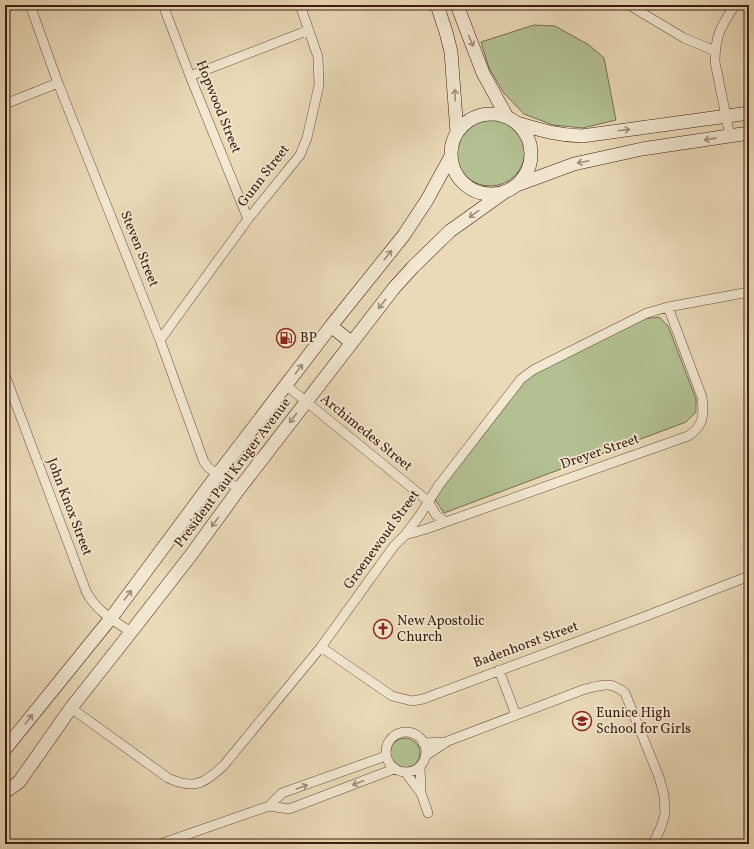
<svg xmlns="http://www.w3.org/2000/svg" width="754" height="849" font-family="Vollkorn,serif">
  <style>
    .green { fill: #b3c192; stroke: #786e50 }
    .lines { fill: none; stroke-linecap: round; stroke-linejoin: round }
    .street-casing { stroke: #684c39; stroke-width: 10 }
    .secondary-casing { stroke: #3d1c0f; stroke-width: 14 }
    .street { stroke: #f2e7d1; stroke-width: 9 }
    .secondary { stroke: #f2e7d1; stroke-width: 13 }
    .oneway { stroke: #a18c7a }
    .labels { text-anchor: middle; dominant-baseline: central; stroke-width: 3.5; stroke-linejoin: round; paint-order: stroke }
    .street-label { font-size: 14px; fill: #3d1c0f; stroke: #f2e7d1 }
    .poi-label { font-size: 14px; fill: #3d1c0f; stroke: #f2e7d1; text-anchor: start }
  </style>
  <rect width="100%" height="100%" fill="#ebdab8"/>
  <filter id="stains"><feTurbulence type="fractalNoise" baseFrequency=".005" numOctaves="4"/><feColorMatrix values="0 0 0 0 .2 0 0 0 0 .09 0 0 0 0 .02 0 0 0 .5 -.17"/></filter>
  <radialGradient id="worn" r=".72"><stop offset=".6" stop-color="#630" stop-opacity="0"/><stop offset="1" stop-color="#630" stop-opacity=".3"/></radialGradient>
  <path class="green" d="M534,25L555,26L589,45L604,58L616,120L583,128L553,125L524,114L504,93L489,68L481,42Z
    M455 151a35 35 0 1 1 70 0a35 35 0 1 1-70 0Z
    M659,317L668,326L696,399V412L686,422L444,513L434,498L529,376L643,319Z
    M390 753a15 15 0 1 1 30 0a15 15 0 1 1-30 0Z"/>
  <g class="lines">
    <g class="street-casing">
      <path id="street" d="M30,5L58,83L160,340L204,462L209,468L239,489
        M163,5L190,76L248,219
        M629,5L684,38L715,51
        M190,76L309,30
        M5,104L58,83
        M730,136L715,62C715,36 721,26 735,5
        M160,340L248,219L300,155L307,138L319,85L318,57L300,5
        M5,375L86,591C95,610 114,621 131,632
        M287,386L428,501L436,515L446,522
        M405,535L426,529L688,436C704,426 704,415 702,397L668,307
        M321,647L392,696L412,701L423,699L649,615L749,576
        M499,670L516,715
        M71,708L168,778C194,790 204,784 224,765L321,647L394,546L405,535L420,515L439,485L521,379L533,370L647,313L668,307L749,292
        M386 752a20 20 0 1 1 40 0a20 20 0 1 1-40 0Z
        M423,743L447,742
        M425,756L448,741L585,689C602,685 611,681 625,693L659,777L664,795L665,814L661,827L653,844
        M420,766L421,793
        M405,772L421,793L428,813
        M269,806L289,809L394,769
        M160,844L269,806L282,793L386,756"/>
    </g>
    <g class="secondary-casing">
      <path id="secondary" d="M437,5L446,32L451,52L457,133
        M457,5L483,73L507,117
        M451 154a40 40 0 1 1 80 0a40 40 0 1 1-80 0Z
        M517,123C541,130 556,135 582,136L749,113
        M517,185L574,164L642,149L749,133
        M331,326L352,343
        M5,749L111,618L218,474L331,326L404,235L427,200L451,156
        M5,792L19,782L71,708L131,632L191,555L239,489L394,288L413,267L450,231L506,191"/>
    </g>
    <use href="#street" class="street"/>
    <use href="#secondary" class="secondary"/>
  </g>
  <defs><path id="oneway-shaft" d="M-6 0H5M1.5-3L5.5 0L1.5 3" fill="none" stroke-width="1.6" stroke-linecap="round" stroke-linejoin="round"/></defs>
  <g class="oneway">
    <use href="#oneway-shaft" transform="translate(471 41) rotate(67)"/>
    <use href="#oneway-shaft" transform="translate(455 95) rotate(-91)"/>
    <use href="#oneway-shaft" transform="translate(624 130) rotate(-7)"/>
    <use href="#oneway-shaft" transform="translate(710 139) rotate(172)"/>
    <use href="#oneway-shaft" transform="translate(583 162) rotate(168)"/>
    <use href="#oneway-shaft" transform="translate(474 214) rotate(144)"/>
    <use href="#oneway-shaft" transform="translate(388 255) rotate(-51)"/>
    <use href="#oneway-shaft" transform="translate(382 304) rotate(128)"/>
    <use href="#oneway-shaft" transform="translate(299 369) rotate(-53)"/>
    <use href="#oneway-shaft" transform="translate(293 418) rotate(127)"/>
    <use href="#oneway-shaft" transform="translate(215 522) rotate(126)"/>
    <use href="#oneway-shaft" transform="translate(128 595) rotate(-53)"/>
    <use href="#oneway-shaft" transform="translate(29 719) rotate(-51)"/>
    <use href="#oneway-shaft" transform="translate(358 783) rotate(159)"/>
    <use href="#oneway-shaft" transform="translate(302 787) rotate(-20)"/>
  </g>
  <defs>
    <g id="fuel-ring" transform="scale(1)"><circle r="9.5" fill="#f2e7d1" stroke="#8f2418" stroke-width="1.5"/><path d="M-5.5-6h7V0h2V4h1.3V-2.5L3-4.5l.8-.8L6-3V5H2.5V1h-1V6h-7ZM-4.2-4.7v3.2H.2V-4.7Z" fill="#8f2418"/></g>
    <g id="church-ring" transform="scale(1)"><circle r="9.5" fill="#f2e7d1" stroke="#8f2418" stroke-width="1.5"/><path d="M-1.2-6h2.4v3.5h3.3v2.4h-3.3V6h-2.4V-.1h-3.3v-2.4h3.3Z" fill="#8f2418"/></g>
    <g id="school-ring" transform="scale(1)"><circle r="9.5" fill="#f2e7d1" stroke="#8f2418" stroke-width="1.5"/><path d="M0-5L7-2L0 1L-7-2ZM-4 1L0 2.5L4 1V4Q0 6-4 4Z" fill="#8f2418"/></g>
  </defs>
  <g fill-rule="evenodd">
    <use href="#fuel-ring" x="286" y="338"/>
    <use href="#church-ring" x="383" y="629"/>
    <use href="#school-ring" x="582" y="721"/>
  </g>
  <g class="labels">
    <g class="street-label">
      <text transform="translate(218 107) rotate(68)">Hopwood Street</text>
      <text transform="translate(264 176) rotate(-52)">Gunn Street</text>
      <text transform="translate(139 249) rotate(68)">Steven Street</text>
      <text transform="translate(366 433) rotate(39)">Archimedes Street</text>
      <text transform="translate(600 452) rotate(-19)">Dreyer Street</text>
      <text transform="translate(233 473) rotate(-53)">President Paul Kruger Avenue</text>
      <text transform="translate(69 507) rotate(69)">John Knox Street</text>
      <text transform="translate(382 540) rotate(-54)">Groenewoud Street</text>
      <text transform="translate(526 645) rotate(-20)">Badenhorst Street</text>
    </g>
    <g class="poi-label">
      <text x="300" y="338">BP</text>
      <text x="397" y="621">New Apostolic<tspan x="397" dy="16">Church</tspan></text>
      <text x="596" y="713">Eunice High<tspan x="596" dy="16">School for Girls</tspan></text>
    </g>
  </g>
  <rect width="754" height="849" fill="none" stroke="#ebdab8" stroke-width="20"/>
  <rect x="6" y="6" width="742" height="837" fill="none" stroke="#3d1c0f" stroke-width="2"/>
  <rect x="10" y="10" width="734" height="829" fill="none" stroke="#3d1c0f"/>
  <rect width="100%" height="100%" filter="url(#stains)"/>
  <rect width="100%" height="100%" fill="url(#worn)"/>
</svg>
